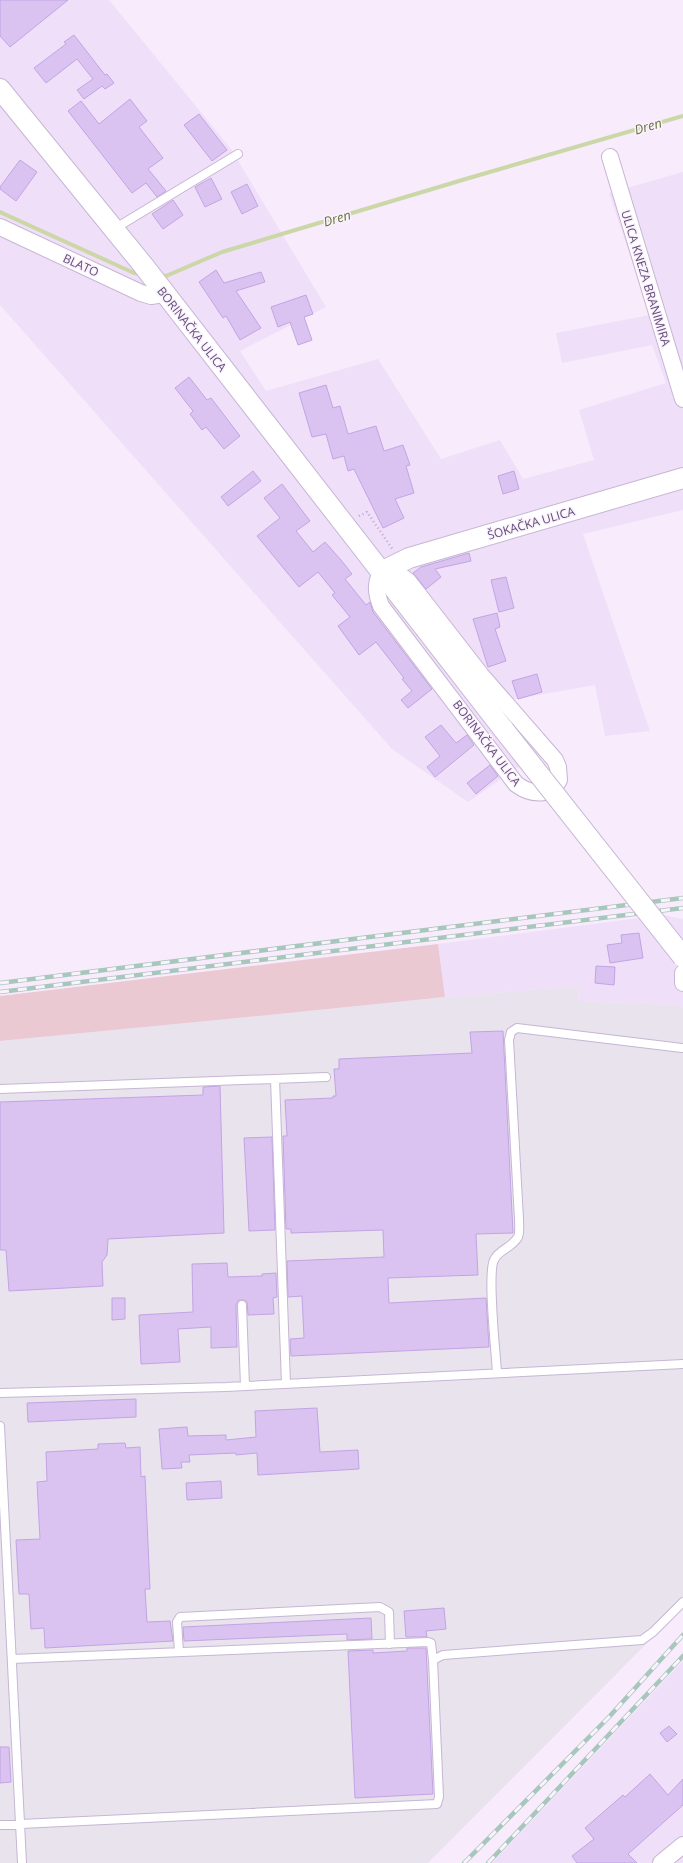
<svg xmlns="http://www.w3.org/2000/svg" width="683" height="1863" font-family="'Open Sans',sans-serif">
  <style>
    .residential { fill: #f0dff9 }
    .industrial { fill: #e9e3ee }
    .green { fill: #eac9d3 }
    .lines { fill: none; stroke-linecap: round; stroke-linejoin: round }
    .stream { stroke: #cbd7a6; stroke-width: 4 }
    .building { fill: #dac3f1; stroke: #c2a4e3 }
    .service-casing { stroke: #c6b6d3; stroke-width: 10 }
    .minor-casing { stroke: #c6b6d3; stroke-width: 18 }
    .tertiary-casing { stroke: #c6b6d3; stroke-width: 22 }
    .path { stroke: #bda6d7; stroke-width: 2.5; stroke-dasharray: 1 3; stroke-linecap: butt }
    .service { stroke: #fff; stroke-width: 8 }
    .minor { stroke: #fff; stroke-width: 16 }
    .tertiary { stroke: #fff; stroke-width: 20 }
    .rail-casing { stroke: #a8c7bc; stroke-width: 4.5 }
    .rail { stroke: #fbf2fe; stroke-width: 3; stroke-dasharray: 9; stroke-linecap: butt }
    .tertiary-bridge-casing { stroke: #c6b6d3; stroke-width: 22; stroke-linecap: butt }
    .tertiary-bridge { stroke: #fff; stroke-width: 20 }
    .labels { text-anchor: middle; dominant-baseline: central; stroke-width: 3; stroke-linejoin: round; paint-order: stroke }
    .street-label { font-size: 12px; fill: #614e77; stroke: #fbf2fe }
    .water-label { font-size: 13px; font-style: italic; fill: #66743e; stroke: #fbf2fe }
  </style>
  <rect width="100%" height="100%" fill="#f7ebfc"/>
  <path class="residential" d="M0,0H109L231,149L326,307L240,351L266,391L378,359L441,459L500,440L523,479L594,460L579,410L666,383L652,345L562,363L556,333L650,315L609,193L683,172V510L583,534L650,731L605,736L595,685L510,700L552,744L468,802L392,749L0,305Z
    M663,915L683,919V1008L680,1005L578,1001L579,986L445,997L438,944Z
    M683,1661V1863H492L576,1774Z"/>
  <path class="industrial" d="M579,986L578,1001L680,1005L683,1008V1607L428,1863H0V1041L289,1013L445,997Z"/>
  <path class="green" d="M438,944L445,997L289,1013L0,1041V996Z"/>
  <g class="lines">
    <path class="stream" d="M0,212L134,273L141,274
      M160,275L166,276L222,252L469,178L683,116"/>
  </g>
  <path class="building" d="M0,0H68L10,47L0,36Z
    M74,35L105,75L107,74L114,83L105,89L102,86L84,99L77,90L93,79L77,59L46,83L34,68L66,44L64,42Z
    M130,99L147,121L139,127L163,158L148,169L166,191L157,197L146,183L132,193L68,111L81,101L99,124Z
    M199,114L227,150L212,161L184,125Z
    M20,160L37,172L16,201L0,189V187Z
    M211,178L222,199L205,207L195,187Z
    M247,184L258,206L242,214L231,192Z
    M173,200L183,215L163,229L152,214Z
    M216,270L224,283L261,272L265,282L236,291L261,328L240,340L226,316L223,318L199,282Z
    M306,295L313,314L304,317L312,340L298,345L290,322L278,327L271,307Z
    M189,377L207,400L211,398L240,436L224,449L206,427L202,430L190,414L193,411L175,388Z
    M326,385L333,408L340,406L348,434L376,426L384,451L403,445L410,465L406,466L414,493L395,499L404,518L383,528L354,469L348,471L344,456L333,459L326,434L312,437L299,393Z
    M253,471L261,481L228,506L221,497Z
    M514,471L519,489L503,494L498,476Z
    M282,484L310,521L296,531L313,552L325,542L341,560L352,574L345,579L366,605L370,602L373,612L432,689L408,708L401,700L412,691L402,679L404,678L376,642L359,655L338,626L350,617L332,595L335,593L318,572L299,587L257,536L280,518L264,498Z
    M469,553L471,561L435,569L441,577L426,589L413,573L421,567Z
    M506,577L514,608L499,612L491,580Z
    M497,613L500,627L495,629L506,661L488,667L473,619Z
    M537,674L542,692L518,699L512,681Z
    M441,725L456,743L467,735L474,745L435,777L427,767L440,756L425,737Z
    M490,765L498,776L476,794L467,783Z
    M639,933L643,958L610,963L607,945L622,943L621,935Z
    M596,966L615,967L614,985L595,983Z
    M503,1031L513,1233L476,1234L478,1275L388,1278L389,1303L486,1298L489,1347L291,1356L290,1339L304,1338L302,1296L288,1297L287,1261L384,1257L383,1230L291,1233V1229H286L283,1136H287L285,1100L333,1098V1096H336L334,1069H339V1059L472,1053L470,1032Z
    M220,1086L224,1233L108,1239L107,1255L102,1262L103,1286L9,1291L6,1250H0V1102L203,1095V1087Z
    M272,1137L275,1230L249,1231L244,1138Z
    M227,1263L228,1277L262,1276V1274L276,1273L277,1297L273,1298L274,1314L248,1315L247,1302L244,1300H239L236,1305L237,1347L211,1348V1327L178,1329L180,1362L141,1364L139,1315L193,1312L192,1264Z
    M112,1298H125V1319L112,1320Z
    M136,1399V1417L28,1422L27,1403Z
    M317,1408L320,1452L358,1450L359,1469L258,1475L257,1453L236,1455V1453L189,1455L190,1462H181L182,1468L162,1469L159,1429L187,1427L188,1436L226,1435V1440L256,1437L255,1411Z
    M125,1443L126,1448L140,1447L141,1477L145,1476L150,1589H145L147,1622L170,1621L173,1641L45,1648L44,1628L31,1629L29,1594H19L16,1540L40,1539L37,1482L47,1481L46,1452L98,1449V1444Z
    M221,1481L222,1498L187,1500L186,1483Z
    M444,1608L446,1629L426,1631L427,1637H406L404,1611Z
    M371,1618L372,1639L347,1640V1634L184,1641L183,1627Z
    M407,1648H426L433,1794L355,1798L348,1651L373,1650V1653L407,1651Z
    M669,1726L677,1734L667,1742L660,1733Z
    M0,1747H9L11,1782L0,1783Z
    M650,1774L668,1795L683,1779V1805L628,1854L637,1863H577L572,1856L594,1839L585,1828L623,1795L625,1797Z"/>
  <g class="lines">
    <g class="service-casing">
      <path id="service" d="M114,229L238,154
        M275,1079L286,1384
        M0,1089L326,1077
        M242,1305L245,1386
        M497,1373C496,1353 487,1274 494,1260C499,1249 512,1248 518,1237C520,1232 519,1224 519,1219L509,1040L511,1032L517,1028L682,1048
        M0,1393L226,1387L683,1364
        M0,1426L22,1863
        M179,1652L177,1622L180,1617L380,1607L389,1612L390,1644
        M12,1659L428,1642L431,1643L433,1660
        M0,1825L437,1804L439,1797L433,1660L443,1655L642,1640L653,1632L683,1602"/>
    </g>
    <g class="minor-casing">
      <path id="minor" d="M610,157L683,399
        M0,227L141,293L151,296L164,294
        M381,572C375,584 376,593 381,606L516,784C529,794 550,798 559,780L558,767L555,760L481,675L408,581L389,567
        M683,973V983
        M661,1863L683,1845"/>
    </g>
    <g class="tertiary-casing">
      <path id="tertiary" d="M0,89L143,265L504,730
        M381,572L409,558L683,478"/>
    </g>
    <path class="path" d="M359,516L367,512L393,550"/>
    <use href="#service" class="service"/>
    <use href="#minor" class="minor"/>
    <use href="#tertiary" class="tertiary"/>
    <g class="rail-casing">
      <path id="rail" d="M0,983L683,898
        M0,992L683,908
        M464,1863L609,1717L683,1635
        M488,1863L683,1656"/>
    </g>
    <use href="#rail" class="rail"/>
    <g class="tertiary-bridge-casing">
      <path id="tertiary-bridge" d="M504,730L683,957"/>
    </g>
    <use href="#tertiary-bridge" class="tertiary-bridge"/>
  </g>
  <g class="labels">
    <g class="street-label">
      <text transform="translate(81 265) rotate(25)">BLATO</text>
      <text transform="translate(646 278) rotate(73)">ULICA KNEZA BRANIMIRA</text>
      <text transform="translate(192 329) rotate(52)">BORINAČKA ULICA</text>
      <text transform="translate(531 523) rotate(-16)">ŠOKAČKA ULICA</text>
      <text transform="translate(487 743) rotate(53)">BORINAČKA ULICA</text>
    </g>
    <g class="water-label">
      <text transform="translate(648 126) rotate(-16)">Dren</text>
      <text transform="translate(337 218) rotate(-16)">Dren</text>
    </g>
  </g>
</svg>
